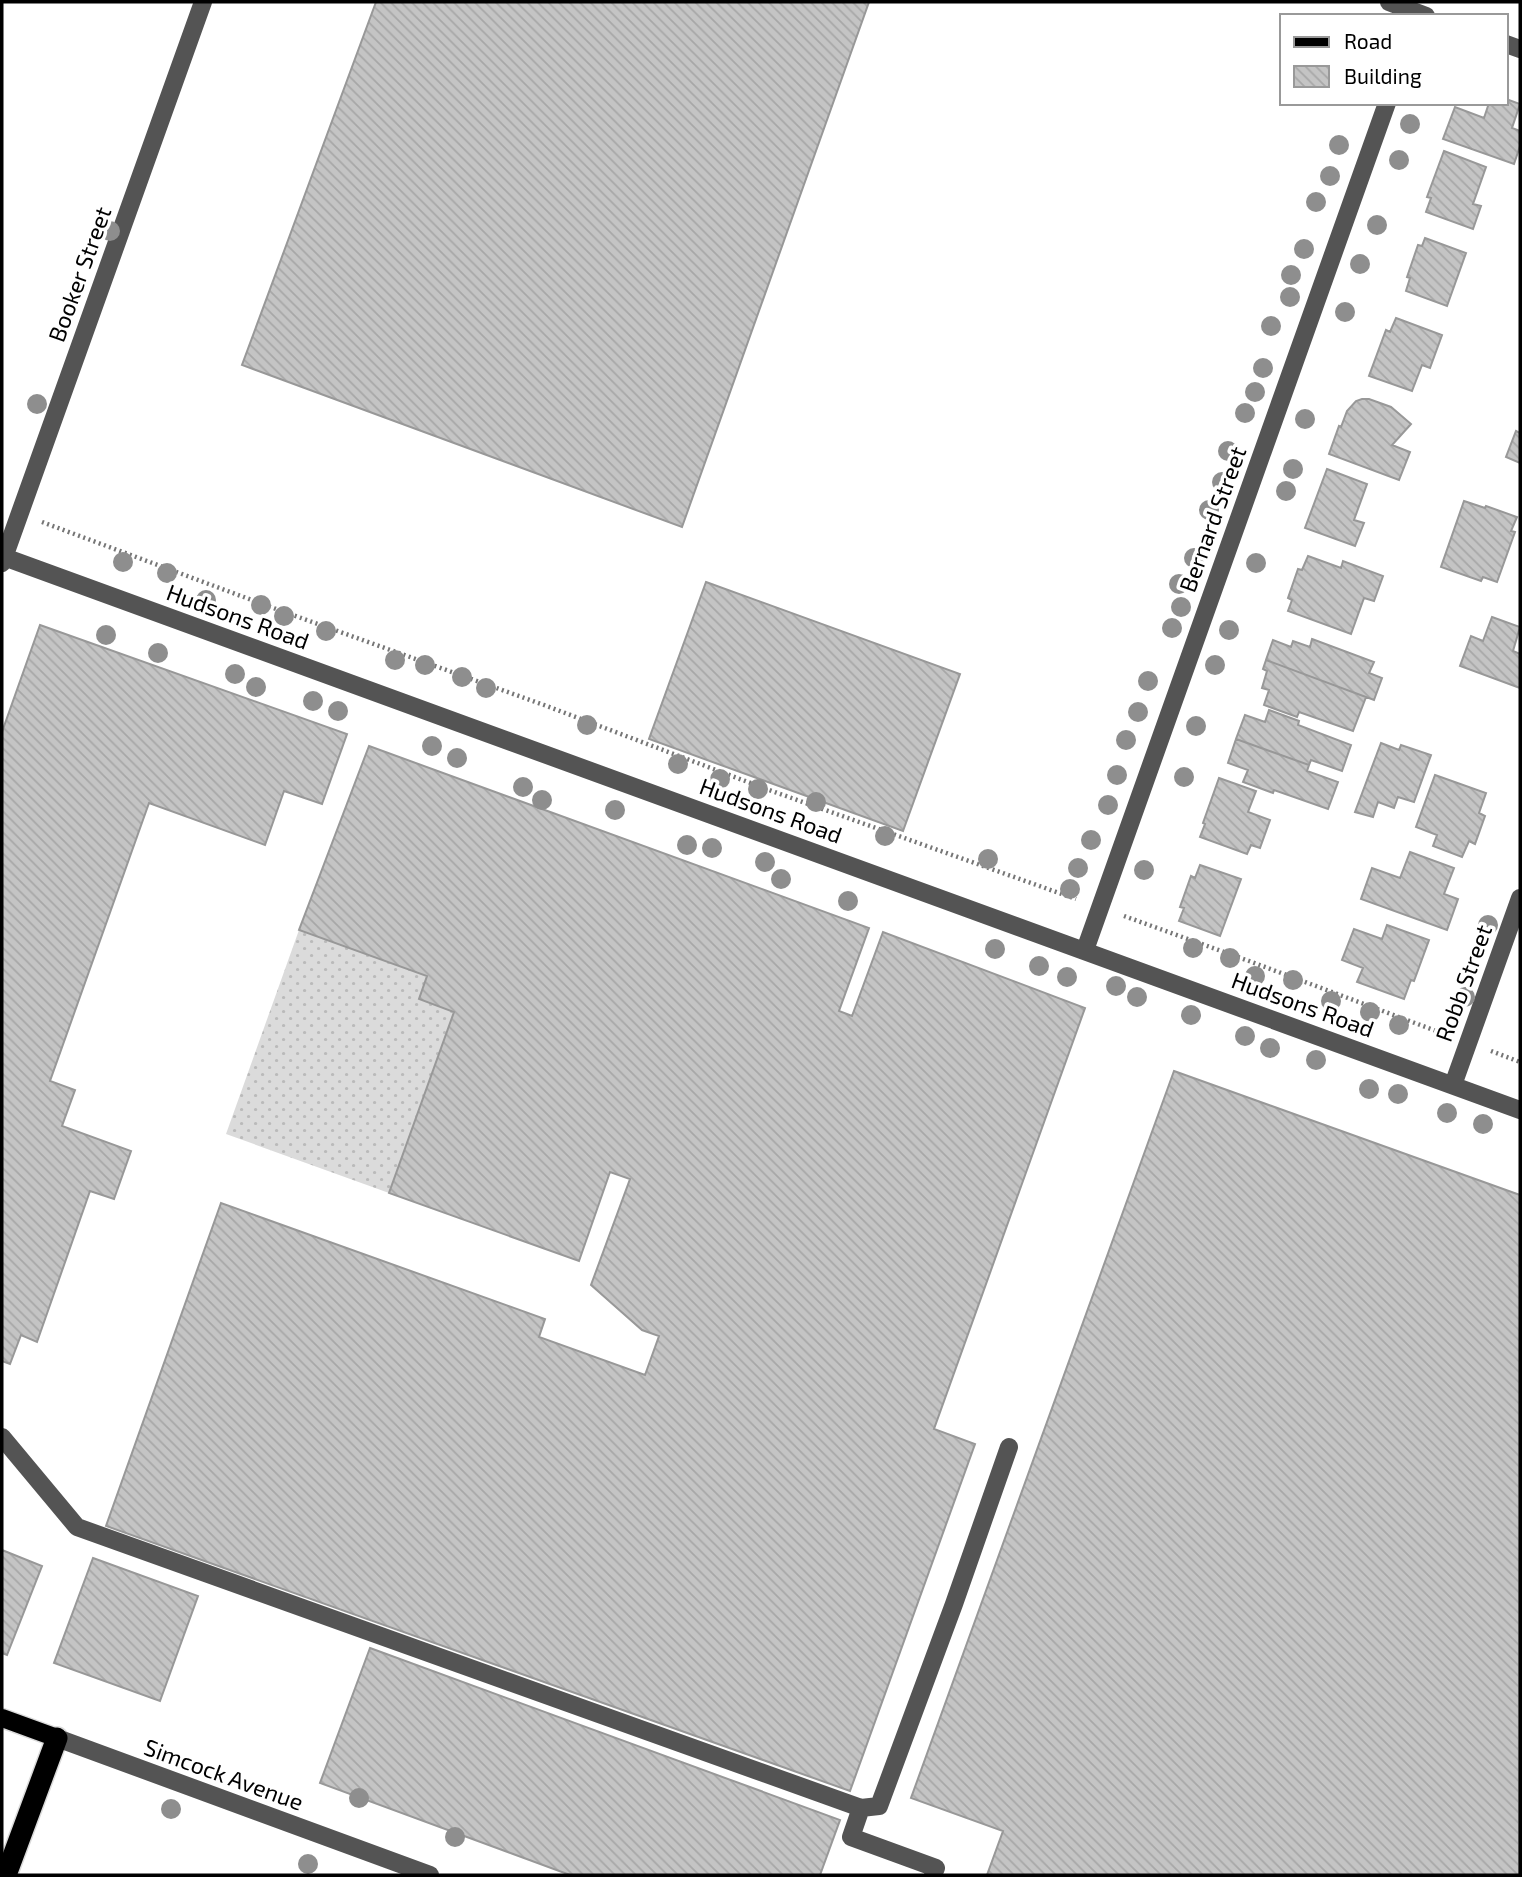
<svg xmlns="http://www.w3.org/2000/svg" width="1522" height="1877" font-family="'Exo 2',sans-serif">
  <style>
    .grass { fill: url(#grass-dots) }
    .building { fill: url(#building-back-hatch); stroke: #989898; stroke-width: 2 }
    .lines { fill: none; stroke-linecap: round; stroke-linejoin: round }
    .major-casing { stroke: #dbdbdb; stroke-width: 21 }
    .highway-casing { stroke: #dbdbdb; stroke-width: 24 }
    .path { stroke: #767676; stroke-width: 4.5; stroke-dasharray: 2 3.5; stroke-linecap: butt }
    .minor { stroke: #545454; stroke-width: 18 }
    .major { stroke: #000; stroke-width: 18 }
    .highway { stroke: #000; stroke-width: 21 }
    .tree { fill: #8e8e8e }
    .labels { text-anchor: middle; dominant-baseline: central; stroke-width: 7; stroke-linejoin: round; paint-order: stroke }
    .street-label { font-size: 23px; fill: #000; stroke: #fff }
  </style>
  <defs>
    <pattern id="grass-dots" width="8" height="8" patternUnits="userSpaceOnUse" patternTransform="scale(1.75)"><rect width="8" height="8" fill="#dbdbdb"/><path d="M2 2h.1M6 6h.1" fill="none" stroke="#bababa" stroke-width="1.8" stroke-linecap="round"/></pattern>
    <pattern id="building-back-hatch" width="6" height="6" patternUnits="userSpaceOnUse" patternTransform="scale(1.75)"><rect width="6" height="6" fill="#c4c4c4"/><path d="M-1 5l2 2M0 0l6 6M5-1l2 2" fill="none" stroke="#a7a7a7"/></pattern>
  </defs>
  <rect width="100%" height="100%" fill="#fff"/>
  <path class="grass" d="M299,930L427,976L419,999L454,1012L389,1193L226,1134Z"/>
  <path class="building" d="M376,2H869L682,527L242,365Z
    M1506,99L1520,104L1512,128L1520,131V146L1514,164L1443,139L1455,107L1484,118L1489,103H1506Z
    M1444,151L1486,167L1473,204L1481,206L1473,229L1426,212L1431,198L1427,197Z
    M1425,238L1466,253L1447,306L1406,291L1410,278L1407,277L1418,245L1422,246Z
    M1396,318L1442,335L1430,368L1422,365L1412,391L1369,376L1386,330L1390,332Z
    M1362,399H1369L1391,407L1411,424L1392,445L1410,452L1399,480L1329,454L1339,426L1341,427L1347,411L1356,401Z
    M1516,431L1520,433V463L1506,457Z
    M1327,469L1367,484L1354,520L1364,523L1355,546L1305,528Z
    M1464,501L1485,508L1486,506L1517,517L1511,531L1515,532L1497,582L1483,577L1481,581L1441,567Z
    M1308,556L1341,568L1343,561L1383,576L1374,601L1364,598L1351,634L1288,611L1292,600L1288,598L1298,569L1302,570Z
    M706,582L960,674L903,831L649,739Z
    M1492,617L1520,627L1513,651L1520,654V688L1460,666L1471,636L1483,641Z
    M40,625L347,734L322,804L284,791L265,845L149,803L50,1081L75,1090L62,1126L131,1151L114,1199L90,1191L37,1342L21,1335L10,1364L2,1361V732Z
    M1312,639L1374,662L1369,673L1382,678L1374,700L1266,660L1273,640L1291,647L1293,641L1310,647Z
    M1266,660L1366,697L1353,731L1299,712L1297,717L1264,705L1269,690L1262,688L1267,671L1263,669Z
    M1269,710L1299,721L1298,725L1351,745L1342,771L1311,760L1309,765L1236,739L1245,715L1265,722Z
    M1236,739L1309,765L1307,771L1338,782L1328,809L1274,790L1273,793L1243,782L1248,770L1228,763Z
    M1381,743L1399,750L1401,745L1431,755L1414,802L1398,797L1394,808L1378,802L1373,817L1355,812Z
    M369,746L869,928L839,1011L852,1016L883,932L1085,1008L934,1429L975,1444L850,1791L106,1526L221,1203L545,1319L539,1337L645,1375L659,1336L642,1330L591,1285L630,1179L610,1172L579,1261L389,1193L454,1012L419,999L427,976L299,930Z
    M1435,775L1486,793L1479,813L1485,816L1475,844L1469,841L1462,857L1433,846L1437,835L1416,827Z
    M1219,778L1256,791L1248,812L1270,820L1260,848L1251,845L1247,854L1200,837L1205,824L1203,823Z
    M1410,852L1454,868L1444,894L1458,899L1447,930L1361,899L1372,868L1400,878Z
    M1200,865L1241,879L1220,936L1179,921L1184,908L1180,907L1191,876L1195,878Z
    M1387,925L1429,940L1414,981L1411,980L1404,999L1357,982L1363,968L1342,960L1354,929L1382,939Z
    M1174,1071L1520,1195L1519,1875H987L1003,1831L911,1798Z
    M2,1550L42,1566L7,1655L2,1653Z
    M93,1558L198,1596L160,1701L54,1663Z
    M370,1648L840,1820L820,1875H570L320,1783Z"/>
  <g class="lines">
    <g class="major-casing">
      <path id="major" d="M2,1718L57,1738"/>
    </g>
    <g class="highway-casing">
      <path id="highway" d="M6,1875L57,1738"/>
    </g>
    <path class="path" d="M42,522L276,609L544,705L769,790L1076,899
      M1124,916L1249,961L1447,1035
      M1491,1051L1520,1062"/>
    <path class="minor" d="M1389,2L1426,16
      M1506,44L1520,49
      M4,557L1520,1110
      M2,563L203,2
      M1085,950L1387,103
      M1453,1085L1520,898
      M2,1437L77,1527L861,1808
      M57,1738L430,1875
      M933,1875L936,1868L851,1837L861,1808L879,1806L954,1604L1009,1447"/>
    <use href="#major" class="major"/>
    <use href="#highway" class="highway"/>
  </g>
  <g class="tree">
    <circle cx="1410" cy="124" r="10"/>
    <circle cx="1339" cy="145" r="10"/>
    <circle cx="1399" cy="160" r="10"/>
    <circle cx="1330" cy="176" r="10"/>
    <circle cx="1316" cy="202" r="10"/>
    <circle cx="1377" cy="225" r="10"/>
    <circle cx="110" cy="231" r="10"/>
    <circle cx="1304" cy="249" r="10"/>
    <circle cx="1360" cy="264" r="10"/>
    <circle cx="1291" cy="275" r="10"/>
    <circle cx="1290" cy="297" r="10"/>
    <circle cx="1345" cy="312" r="10"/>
    <circle cx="1271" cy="326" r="10"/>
    <circle cx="1263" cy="368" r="10"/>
    <circle cx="1255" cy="392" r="10"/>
    <circle cx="37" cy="404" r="10"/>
    <circle cx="1245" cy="413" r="10"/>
    <circle cx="1305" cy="419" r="10"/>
    <circle cx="1228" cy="451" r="10"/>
    <circle cx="1293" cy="469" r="10"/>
    <circle cx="1222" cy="482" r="10"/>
    <circle cx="1286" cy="491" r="10"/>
    <circle cx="1209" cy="510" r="10"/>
    <circle cx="1194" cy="558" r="10"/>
    <circle cx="123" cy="562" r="10"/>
    <circle cx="1256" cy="563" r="10"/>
    <circle cx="167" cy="573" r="10"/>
    <circle cx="1179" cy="584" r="10"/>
    <circle cx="206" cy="600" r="10"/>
    <circle cx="261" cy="605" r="10"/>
    <circle cx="1181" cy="607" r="10"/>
    <circle cx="284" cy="616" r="10"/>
    <circle cx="1172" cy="628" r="10"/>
    <circle cx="1229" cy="630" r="10"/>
    <circle cx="326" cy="631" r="10"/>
    <circle cx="106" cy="635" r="10"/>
    <circle cx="158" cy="653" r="10"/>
    <circle cx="395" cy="660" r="10"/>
    <circle cx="425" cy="665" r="10"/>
    <circle cx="1215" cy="665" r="10"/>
    <circle cx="235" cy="674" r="10"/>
    <circle cx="462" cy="677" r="10"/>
    <circle cx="1148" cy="681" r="10"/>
    <circle cx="256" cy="687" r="10"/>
    <circle cx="486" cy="688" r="10"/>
    <circle cx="313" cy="701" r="10"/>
    <circle cx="338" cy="711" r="10"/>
    <circle cx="1138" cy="712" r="10"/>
    <circle cx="587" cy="725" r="10"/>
    <circle cx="1196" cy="726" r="10"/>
    <circle cx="1126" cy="740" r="10"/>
    <circle cx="432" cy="746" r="10"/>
    <circle cx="457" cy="758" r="10"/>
    <circle cx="678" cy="764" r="10"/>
    <circle cx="1117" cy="775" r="10"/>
    <circle cx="1184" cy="777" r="10"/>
    <circle cx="720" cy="779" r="10"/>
    <circle cx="523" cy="787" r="10"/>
    <circle cx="758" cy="789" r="10"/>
    <circle cx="542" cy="800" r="10"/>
    <circle cx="816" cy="802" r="10"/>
    <circle cx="1108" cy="805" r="10"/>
    <circle cx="615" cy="810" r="10"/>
    <circle cx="885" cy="836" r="10"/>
    <circle cx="1091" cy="840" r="10"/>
    <circle cx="687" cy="845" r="10"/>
    <circle cx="712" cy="848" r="10"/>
    <circle cx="988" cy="859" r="10"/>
    <circle cx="765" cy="862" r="10"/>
    <circle cx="1078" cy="868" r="10"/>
    <circle cx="1144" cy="870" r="10"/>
    <circle cx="781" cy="879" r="10"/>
    <circle cx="1070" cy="889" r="10"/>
    <circle cx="848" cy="901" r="10"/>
    <circle cx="1488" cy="925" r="10"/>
    <circle cx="1193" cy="948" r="10"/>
    <circle cx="995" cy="949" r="10"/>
    <circle cx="1230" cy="958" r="10"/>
    <circle cx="1039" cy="966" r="10"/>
    <circle cx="1255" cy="976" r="10"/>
    <circle cx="1067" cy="977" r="10"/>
    <circle cx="1293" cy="980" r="10"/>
    <circle cx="1116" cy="986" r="10"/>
    <circle cx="1137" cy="997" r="10"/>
    <circle cx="1465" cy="997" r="10"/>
    <circle cx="1331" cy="1001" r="10"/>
    <circle cx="1370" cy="1012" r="10"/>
    <circle cx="1191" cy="1015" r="10"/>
    <circle cx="1399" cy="1025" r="10"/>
    <circle cx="1245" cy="1036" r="10"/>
    <circle cx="1270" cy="1048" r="10"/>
    <circle cx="1316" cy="1060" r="10"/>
    <circle cx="1369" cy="1089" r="10"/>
    <circle cx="1398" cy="1094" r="10"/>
    <circle cx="1447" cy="1113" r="10"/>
    <circle cx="1483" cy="1124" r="10"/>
    <circle cx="359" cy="1798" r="10"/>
    <circle cx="171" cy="1809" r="10"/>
    <circle cx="455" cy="1837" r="10"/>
    <circle cx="308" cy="1864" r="10"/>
  </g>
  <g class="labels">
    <g class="street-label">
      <text transform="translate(79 274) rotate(-70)">Booker Street</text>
      <text transform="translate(1212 519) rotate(-70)">Bernard Street</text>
      <text transform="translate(238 616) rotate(20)">Hudsons Road</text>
      <text transform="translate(771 810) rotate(20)">Hudsons Road</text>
      <text transform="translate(1463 983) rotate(-70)">Robb Street</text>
      <text transform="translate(1303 1004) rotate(20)">Hudsons Road</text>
      <text transform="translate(224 1774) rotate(20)">Simcock Avenue</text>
    </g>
  </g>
  <rect width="1522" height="1877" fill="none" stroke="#000000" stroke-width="7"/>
  <rect x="1280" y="14" width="228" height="91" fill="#ffffff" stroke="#999999" stroke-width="2"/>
  <rect x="1294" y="37" width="35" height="10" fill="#000000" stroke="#999999" stroke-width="2"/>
  <text x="1344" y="49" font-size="21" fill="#000000">Road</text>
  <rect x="1294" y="66" width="35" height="21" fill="url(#building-back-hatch)" stroke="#999999" stroke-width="2"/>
  <text x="1344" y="84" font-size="21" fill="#000000">Building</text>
</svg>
